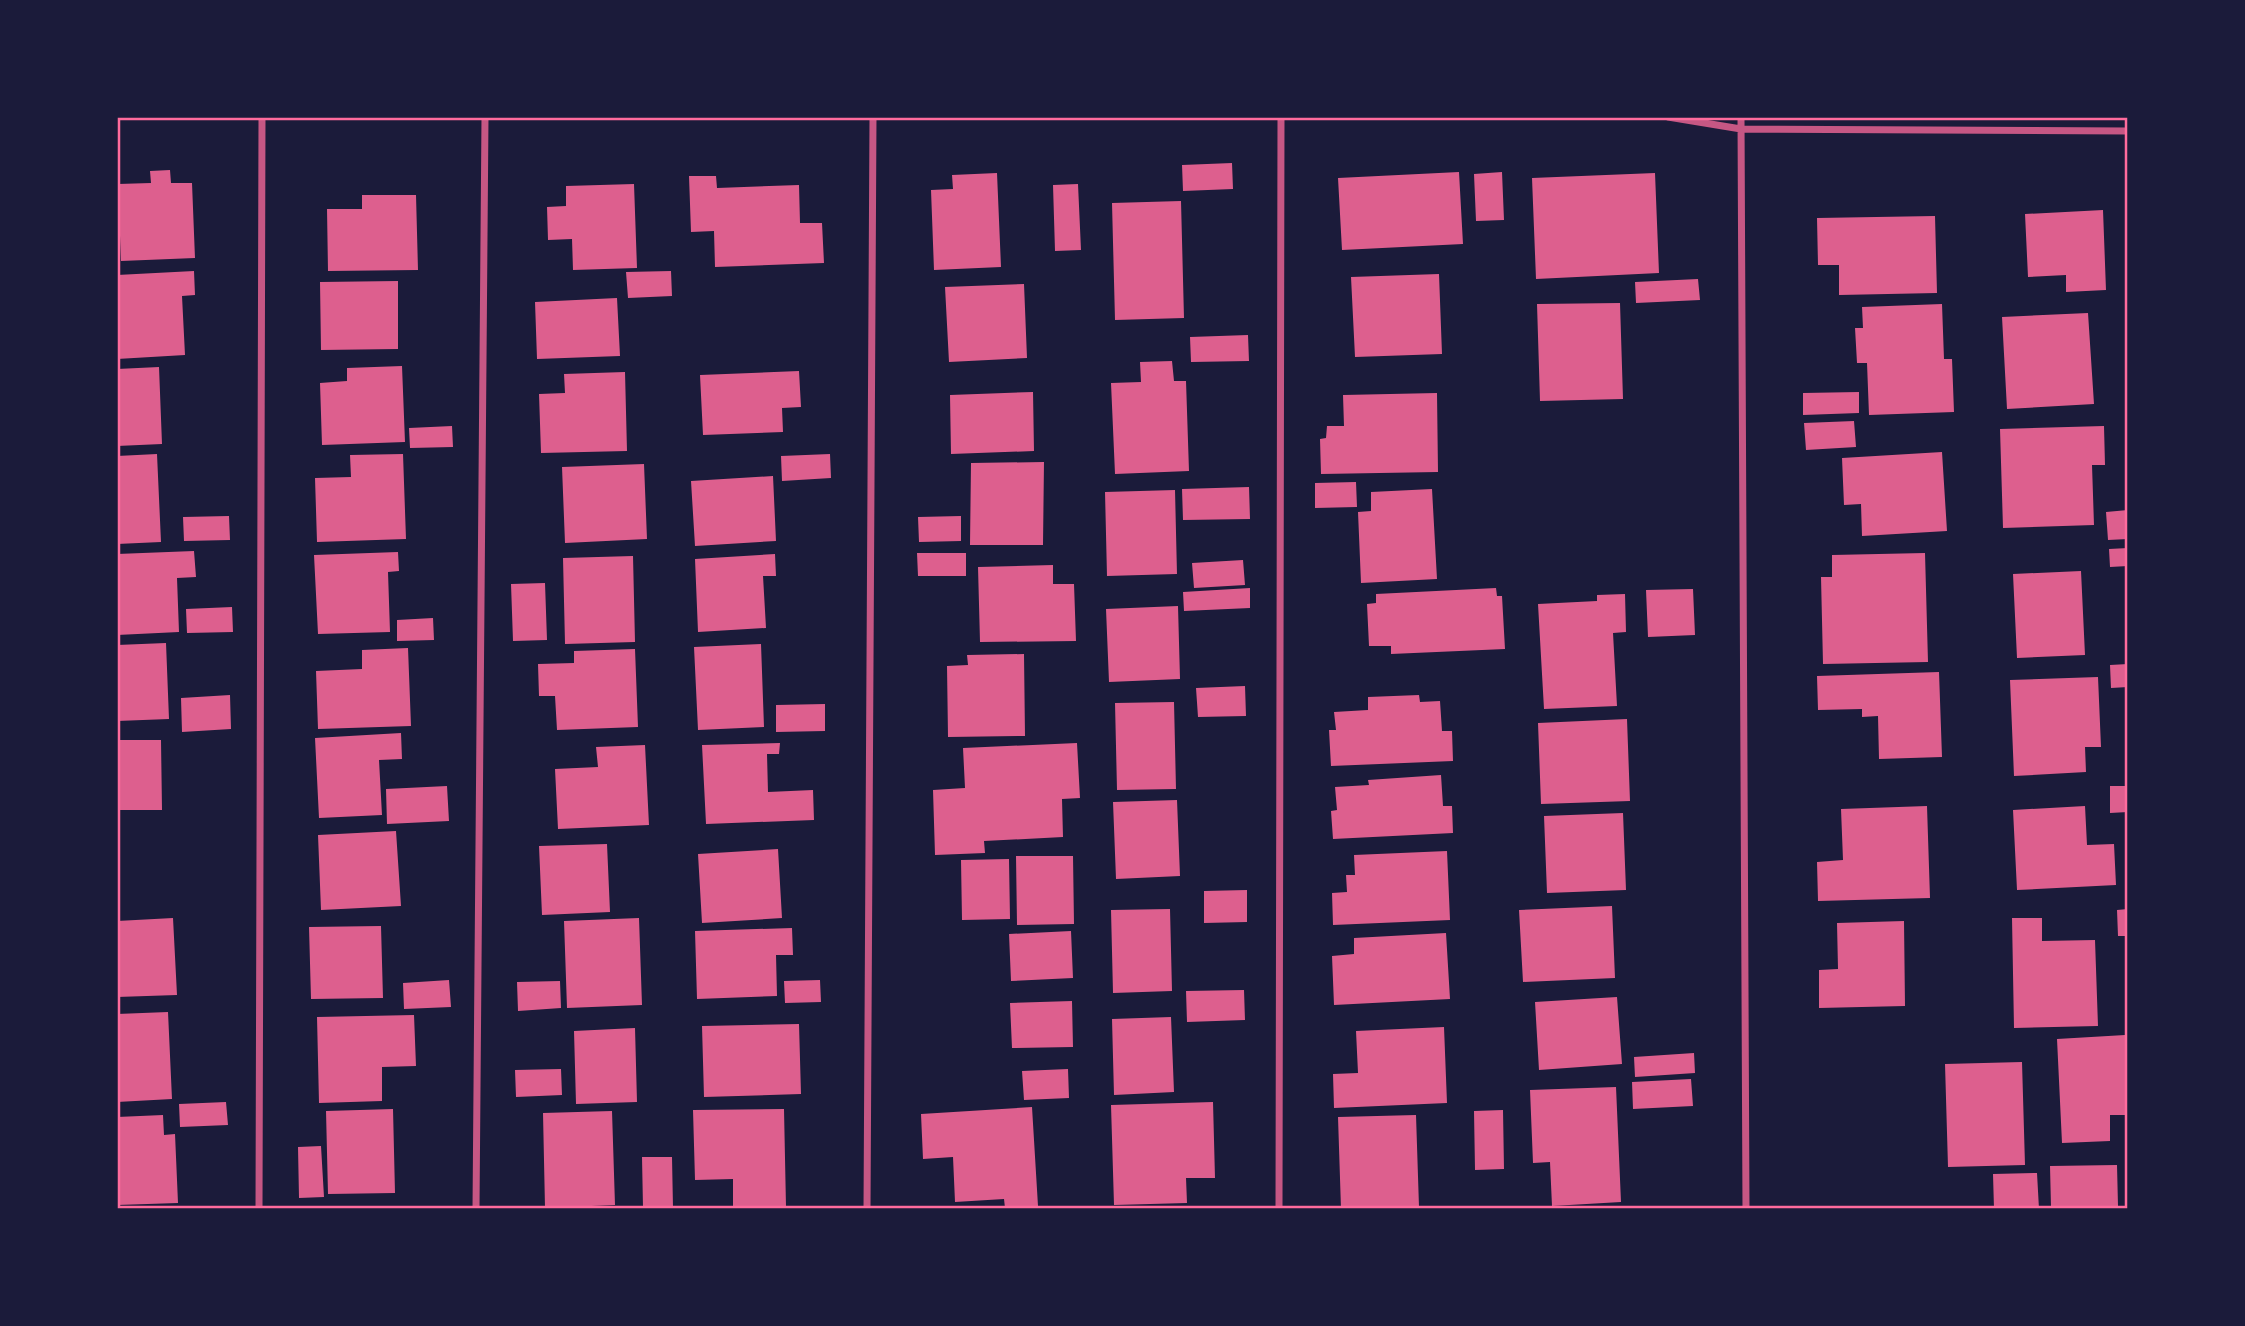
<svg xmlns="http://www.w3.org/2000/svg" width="2245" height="1326" font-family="Inter,sans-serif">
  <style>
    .building { fill: #dd5f8e }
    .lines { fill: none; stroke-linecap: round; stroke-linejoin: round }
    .minor { stroke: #c65784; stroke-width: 7 }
    .neatline { fill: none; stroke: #ff6b9d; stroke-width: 2.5 }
  </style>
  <rect width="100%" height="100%" fill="#1b1b3a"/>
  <path class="building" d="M1232,163L1233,189L1183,191L1182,165Z
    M170,170L171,183H192L195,258L121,261L118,184L151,183L150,171Z
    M1459,172L1463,244L1342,250L1338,178Z
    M1502,172L1504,220L1476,221L1474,174Z
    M997,173L1001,267L934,270L931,190L953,189L952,175Z
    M1655,173L1659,273L1536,279L1532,178Z
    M689,176H716L717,188L799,185L800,223H822L824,263L715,267L714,231L691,232Z
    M634,184L637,268L573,270L572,239L548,240L547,207L566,206V186Z
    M1078,184L1081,250L1055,251L1053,185Z
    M362,195H416L418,270L328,271L327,209H362Z
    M1181,201L1184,318L1115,320L1112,203Z
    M2103,210L2106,290L2066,292V275L2028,277L2025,214Z
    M1935,216L1937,293L1839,295V265H1818L1817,218Z
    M194,271L195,295L182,296L185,355L117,359V275Z
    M671,271L672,296L628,298L626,272Z
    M1439,274L1442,354L1355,357L1351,277Z
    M1698,279L1700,300L1636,303L1635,282Z
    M398,281V349L321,350L320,282Z
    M1024,284L1027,358L949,362L945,287Z
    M617,298L620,356L537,359L535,302Z
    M1620,303L1623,399L1540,401L1537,304Z
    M1942,304L1944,359H1952L1954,412L1869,415L1867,363H1857L1855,328H1863L1862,307Z
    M2088,313L2094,404L2007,409L2002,317Z
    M1248,335L1249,361L1191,362L1190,337Z
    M1172,361L1174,381H1186L1189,471L1115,474L1111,383L1141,382L1140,362Z
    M402,366L405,442L322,445L320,383L347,381V368Z
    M159,367L162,444L117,446V369Z
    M799,371L801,407L782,408L783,432L703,435L700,375Z
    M625,372L627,451L541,453L539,394L565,393L564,374Z
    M1033,392L1034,451L951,454L950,395Z
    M1859,392V413L1803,415V393Z
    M1437,393L1438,472L1321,474L1320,439L1326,438L1327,426H1344L1343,395Z
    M1854,421L1856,447L1806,450L1804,423Z
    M452,426L453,447L410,448L409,428Z
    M2104,426L2105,465H2092L2094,525L2003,528L2000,429Z
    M1942,452L1947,531L1862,536L1861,504L1844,505L1842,458Z
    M157,454L161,542L117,544V456Z
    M403,454L406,539L317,542L315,478L351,477L350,455Z
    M830,454L831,478L782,481L781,456Z
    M1044,462L1043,545H970L971,463Z
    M644,464L647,539L565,543L562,467Z
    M773,476L776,541L695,546L691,481Z
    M1356,482L1357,507L1315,508V483Z
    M1249,487L1250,519L1183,520L1182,489Z
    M1432,489L1437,579L1361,583L1358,512L1371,511V492Z
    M1175,490L1177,574L1107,576L1105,492Z
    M2128,510V539L2108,540L2106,512Z
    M229,516L230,540L184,541L183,517Z
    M961,516V541L919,542L918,517Z
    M2128,548V566L2110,567L2109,549Z
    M194,551L196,577L177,578L179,632L117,635V554Z
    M398,552L399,571L388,572L390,632L318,634L314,555Z
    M917,553H966V576H918Z
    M1925,553L1928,662L1823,664L1821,577H1832V555Z
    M775,554L776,576H763L766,628L698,632L695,559Z
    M633,556L635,642L565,644L563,558Z
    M1243,560L1245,585L1194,588L1192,563Z
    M1053,565V584H1074L1076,641L980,642L978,567Z
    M2081,571L2085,655L2017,658L2013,574Z
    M545,583L547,640L513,641L511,584Z
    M1250,588V608L1184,611L1183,592Z
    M1496,588L1497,596H1502L1505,649L1391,654V646H1369L1367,604L1376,603V594Z
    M1693,589L1695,635L1648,637L1646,590Z
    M1625,594L1626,632L1613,633L1617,706L1544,709L1538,604L1597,601V595Z
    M1178,606L1180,679L1109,682L1106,609Z
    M232,607L233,632L187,633L186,609Z
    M433,618L434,640L397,641V620Z
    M166,643L169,719L117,721V645Z
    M761,644L764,727L698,730L694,647Z
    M408,648L411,726L318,729L316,671L362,669V650Z
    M635,649L638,727L557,730L555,696H539L538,664L574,663V651Z
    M1024,654L1025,736L948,737L947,666L968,665L967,655Z
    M2128,664V687L2111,688L2110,665Z
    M1939,672L1942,757L1879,759L1878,716L1862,717V709L1818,710L1817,676Z
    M2098,677L2101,747H2085L2086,772L2014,776L2010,680Z
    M1245,686L1246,716L1198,717L1196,688Z
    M230,695L231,729L182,732L181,698Z
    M1419,695L1420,702L1440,701L1442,731H1452L1453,761L1331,766L1329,730H1336L1334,712L1368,710V697Z
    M1174,702L1176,789L1117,790L1115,703Z
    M825,704V731L776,732V705Z
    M1627,719L1630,801L1541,804L1538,723Z
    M401,733L402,759L379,760L382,815L319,818L315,738Z
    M117,740H161L162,810H117Z
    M780,743L779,754H767L768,792L813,790L814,820L706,824L702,745Z
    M1077,743L1080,798L1062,799L1063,837L984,841L985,853L935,855L933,790L965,788L963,748Z
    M645,745L649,825L558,829L555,769L598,767L596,747Z
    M1441,775L1443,806H1452L1453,833L1333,839L1331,811L1337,810L1335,787L1369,785L1368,780Z
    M447,786L449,821L387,824L386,789Z
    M2110,786H2128V812L2110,813Z
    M1177,800L1180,876L1116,879L1113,802Z
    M1927,806L1930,898L1818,901L1817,862L1843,860L1841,809Z
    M2085,806L2087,845L2114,844L2116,885L2017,890L2013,810Z
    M1623,813L1626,890L1547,893L1544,816Z
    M396,831L401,906L321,910L318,835Z
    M607,844L610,912L542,915L539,846Z
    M778,849L782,918L702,923L698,854Z
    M1447,851L1450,920L1333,925L1332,893L1347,892L1346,875H1355L1354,855Z
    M1016,856H1073L1074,924L1017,925Z
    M1009,859L1010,919L962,920L961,860Z
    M1247,890V922L1204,923V891Z
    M1612,906L1615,978L1523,982L1519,910Z
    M1170,909L1172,991L1113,993L1111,910Z
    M2128,909V936H2118L2117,910Z
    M173,918L177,995L117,997V921Z
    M639,918L642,1005L567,1008L564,921Z
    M2012,918H2042V941L2095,940L2098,1026L2014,1028Z
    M1904,921L1905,1006L1819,1008V970L1838,969L1837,923Z
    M381,926L383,998L311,999L309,927Z
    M792,928L793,955H776L777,996L697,999L695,931Z
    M1071,931L1073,978L1011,981L1009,934Z
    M1446,933L1450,999L1334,1005L1332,956L1354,954V938Z
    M449,980L451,1007L404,1009L403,983Z
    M820,980L821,1002L785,1003L784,981Z
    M560,981L561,1008L518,1011L517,982Z
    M1244,990L1245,1020L1187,1022L1186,991Z
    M1617,997L1622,1064L1539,1070L1535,1002Z
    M1072,1001L1073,1047L1012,1048L1010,1003Z
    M168,1012L172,1099L117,1102V1014Z
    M414,1015L416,1066L382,1067V1101L319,1103L317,1017Z
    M1171,1017L1174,1092L1114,1095L1112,1019Z
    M799,1024L801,1094L704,1097L702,1026Z
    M1444,1027L1447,1103L1334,1108L1333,1074L1358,1073L1356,1031Z
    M635,1028L637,1102L576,1104L574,1031Z
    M2125,1035L2127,1115H2110V1141L2062,1143L2057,1039Z
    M1694,1053L1695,1073L1635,1077L1634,1057Z
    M2022,1062L2025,1165L1948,1167L1945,1064Z
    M561,1069L562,1095L516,1097L515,1070Z
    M1068,1069L1069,1098L1024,1100L1022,1071Z
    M1691,1079L1693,1106L1633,1109L1632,1082Z
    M1616,1087L1621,1202L1552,1206L1550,1162L1533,1163L1530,1090Z
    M226,1102L228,1125L180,1127L179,1104Z
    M1213,1102L1215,1178H1186L1187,1203L1114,1205L1111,1105Z
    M1032,1107L1038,1206L1005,1208L1004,1199L955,1202L953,1157L923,1159L921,1114Z
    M393,1109L395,1193L328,1194L326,1111Z
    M784,1109L786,1207L733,1208V1179L695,1180L693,1110Z
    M1503,1110L1504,1169L1475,1170L1474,1111Z
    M612,1111L615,1205L545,1208L543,1113Z
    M163,1115L164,1135L175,1134L178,1203L117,1205V1117Z
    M1416,1115L1419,1207L1341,1209L1338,1117Z
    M321,1146L324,1197L299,1198L298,1147Z
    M642,1157H672L673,1208H643Z
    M2117,1165L2118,1206L2051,1207L2050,1166Z
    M2037,1173L2039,1209H1994L1993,1174Z"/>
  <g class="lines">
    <path class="minor" d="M1668,117L1741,129L2128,131
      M1741,117L1746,1209
      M259,1209L262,117
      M476,1209L485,117
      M867,1209L873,117
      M1279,1209L1281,117"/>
  </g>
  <rect width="2245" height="1326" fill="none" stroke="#1b1b3a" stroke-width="238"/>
  <rect x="119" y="119" width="2007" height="1088" class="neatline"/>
</svg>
